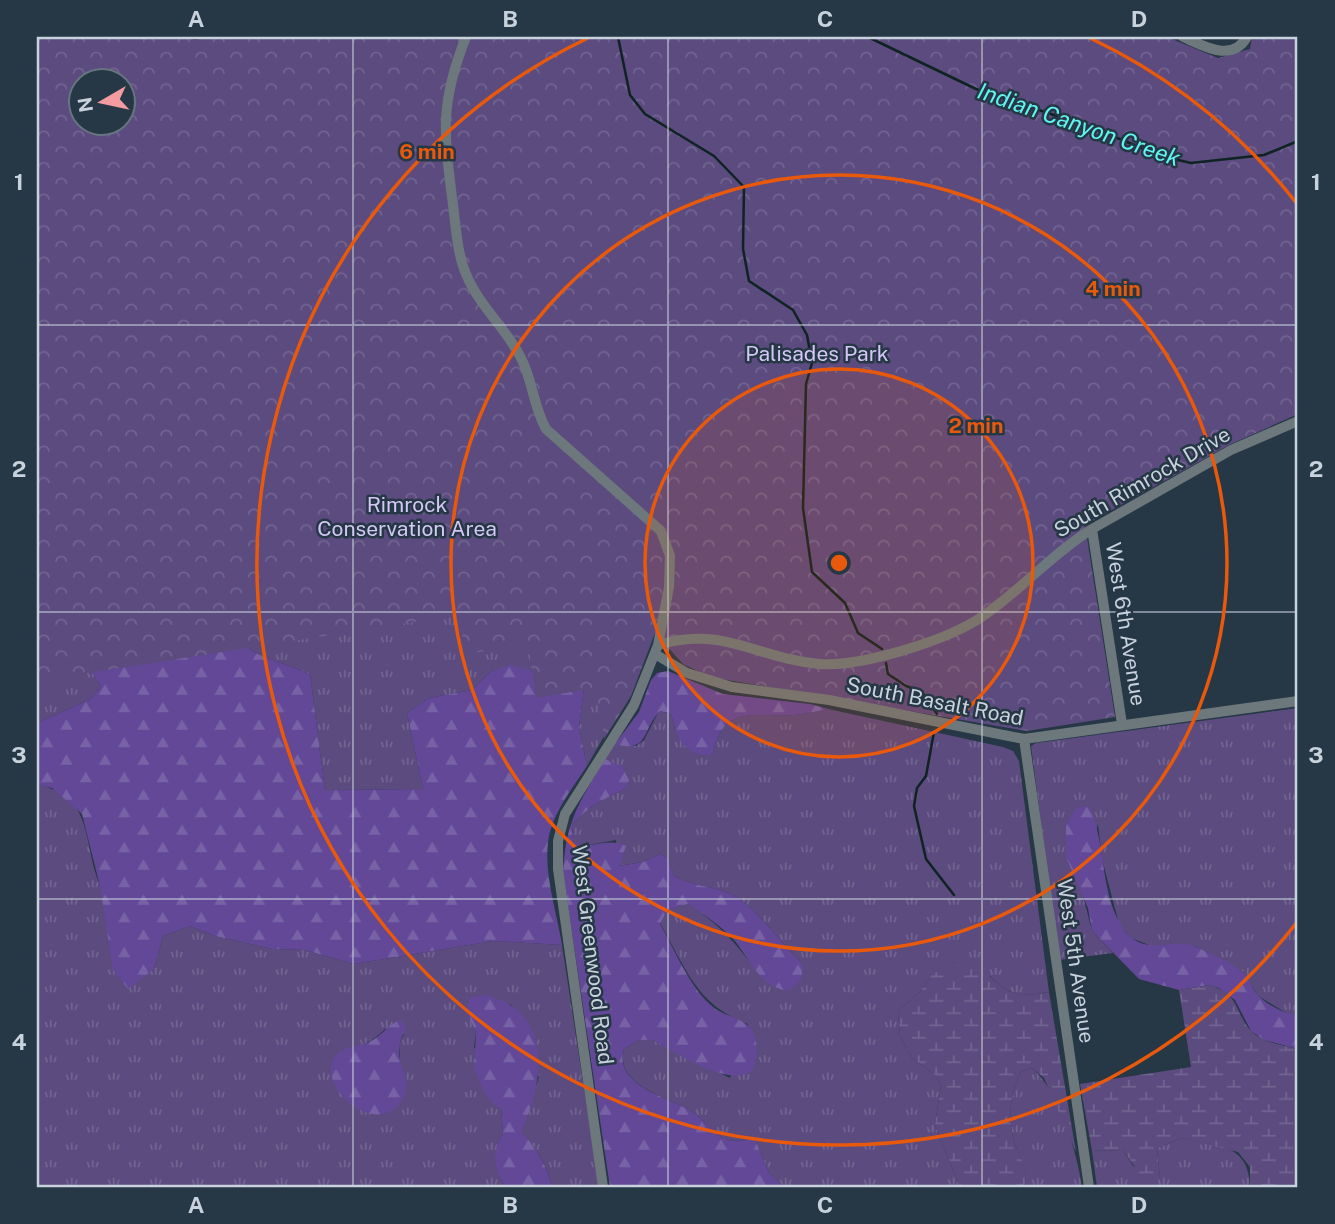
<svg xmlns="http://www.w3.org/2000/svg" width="1335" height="1224" font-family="'Public Sans',sans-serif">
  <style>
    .grass { fill: url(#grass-tufts); fill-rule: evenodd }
    .forest { fill: url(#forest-firs) }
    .wetland { fill: url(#wetland-marsh) }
    .park { fill: url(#park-crowns); fill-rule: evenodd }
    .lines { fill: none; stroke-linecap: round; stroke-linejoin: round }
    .stream { stroke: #0f2322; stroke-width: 2.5 }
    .minor { stroke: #6c787c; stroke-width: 10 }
    .grid { fill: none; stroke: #c8d2dc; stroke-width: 2; stroke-opacity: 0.55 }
    .ring { fill: none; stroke: #e8590c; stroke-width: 3.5 }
    .labels { text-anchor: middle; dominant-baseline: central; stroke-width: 5; stroke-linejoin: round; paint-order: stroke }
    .park-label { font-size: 21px; fill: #d4c8f5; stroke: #263745 }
    .street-label { font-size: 21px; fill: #c8d2dc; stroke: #263745 }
    .water-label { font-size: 23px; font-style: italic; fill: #61f4f1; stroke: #263745 }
    .centre { fill: #e8590c; stroke: #263745; stroke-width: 3.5 }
    .ring-label { font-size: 21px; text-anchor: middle; font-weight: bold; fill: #e8590c; stroke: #263745; stroke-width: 5; stroke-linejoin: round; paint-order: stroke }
    .neatline { fill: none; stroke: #c8d2dc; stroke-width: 2.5 }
    .grid-label { font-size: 23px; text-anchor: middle; font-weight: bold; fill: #c8d2dc }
  </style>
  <defs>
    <pattern id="grass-tufts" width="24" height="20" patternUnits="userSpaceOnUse" patternTransform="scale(1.75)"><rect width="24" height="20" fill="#5b4b7f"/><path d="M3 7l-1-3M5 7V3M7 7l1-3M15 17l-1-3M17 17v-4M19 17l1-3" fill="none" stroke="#716491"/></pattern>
    <pattern id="forest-firs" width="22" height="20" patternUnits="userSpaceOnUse" patternTransform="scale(1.75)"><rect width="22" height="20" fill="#634898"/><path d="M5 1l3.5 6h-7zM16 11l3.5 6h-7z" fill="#7862a6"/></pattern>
    <pattern id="wetland-marsh" width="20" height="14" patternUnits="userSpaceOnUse" patternTransform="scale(1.75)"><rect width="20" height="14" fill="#5b4b7f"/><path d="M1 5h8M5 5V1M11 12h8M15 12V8" fill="none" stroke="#716491"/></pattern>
    <pattern id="park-crowns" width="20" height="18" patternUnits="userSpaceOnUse" patternTransform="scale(1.75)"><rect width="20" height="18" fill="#5b4b7f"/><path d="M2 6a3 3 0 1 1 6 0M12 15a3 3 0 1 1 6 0" fill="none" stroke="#716491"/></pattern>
  </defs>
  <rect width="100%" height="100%" fill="#263745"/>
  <path class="grass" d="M84,190L150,231L241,304L327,363L403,433L586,543L622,586L629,635L646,648L627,696L587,766L579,727L587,664L580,640L544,577L519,576L505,584C512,606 529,620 549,629L562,662L558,670L549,675L510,666L490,672L472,690L429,698L407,713L423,789L325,790L310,674L255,653L230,630L208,586L215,533L234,500L269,489L325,497L355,496L407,514L429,512L428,506L385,498L352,473L357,454L346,443L315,427L303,406L251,366L199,351L178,365L188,393L212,420L208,442L195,452L171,462L156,486L67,520L58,536L53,586L37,600V227Z
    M74,645L101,686L91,699L37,723V654Z
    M1298,708V1016L1290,1015L1258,996L1244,972L1195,946L1154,947L1131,938L1119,924L1102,859L1098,824L1081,888L1092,931L1113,953L1059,960L1031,746L1036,743Z
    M828,709L1003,747L1013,751L1019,761L1049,992C1020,997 1011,997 990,976L932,974L920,992L898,1011L900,1036L912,1058L934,1074L941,1085L935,1125L960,1187H784L769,1173L755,1139C747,1140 736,1142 728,1140C713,1135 706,1122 694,1113C671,1097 614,1087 624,1049L639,1040H652L730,1078L748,1024C696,1005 686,968 660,923L666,910L688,904C719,923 739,947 761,976L803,964C781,945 765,917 741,900C721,885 695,888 674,876L668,858L660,854L643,862L618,866L616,840L583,846L573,841L572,824L592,806L626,788L605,759L615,744L636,746L644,740L659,711L671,714L675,729L713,754C723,703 756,718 795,715C806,714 817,711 828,709Z
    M37,785C96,795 82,847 101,887C114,915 136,942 154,969L163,936L190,926L215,936L272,949L305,950L354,964L493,941L562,945L599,1187H552C547,1165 538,1148 520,1133L539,1077L512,1005L500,1001L467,1010L476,1032L474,1047L501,1108L503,1133L497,1144L499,1177L506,1187H37ZM385,1029L404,1034L399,1044L400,1059L342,1050C360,1047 373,1042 385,1029Z
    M1032,1068C1059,1091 1077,1152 1082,1187H1024C1029,1170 1020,1159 1015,1144C1007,1120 1010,1093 1021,1072Z
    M1182,1138C1218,1147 1249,1143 1250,1187H1097L1092,1151L1123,1150L1133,1166L1160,1178L1157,1148Z"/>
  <path class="forest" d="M230,630L255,653L310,674L325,790L423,789L407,713L429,698L472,690L490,672L510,665L549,675L587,664L579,727L587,766C572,789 551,815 548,843C544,875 557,913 562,945L493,941L354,964L305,950L272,949L215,936L190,926L163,936L154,969L128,989L113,970L100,886L82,814L52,788L37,785V723L91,699L101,686L74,646Z
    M668,671L723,694L810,704L828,709C817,711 806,714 795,715C756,718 723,703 713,754C684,758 677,738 671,714L660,711C642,729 649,754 615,744L639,712L651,680L657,673Z
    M605,759L622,767L629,780L626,788L592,806L572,824L573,841C591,851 608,836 626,846L619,866L643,862L660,854L668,858L674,876C695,888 721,885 741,900C765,917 781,945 803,964L801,980L789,990C761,990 751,960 735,941C721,926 705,915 688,904L667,910L660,924C675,950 689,987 713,1007C725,1017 746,1018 753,1032C759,1044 756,1058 753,1070C727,1089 679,1053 652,1040H639L624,1049C613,1087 671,1097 694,1113C706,1122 713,1135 728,1140C736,1142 747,1140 755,1139L769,1173L784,1187H610L563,872C566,820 579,803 605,759Z
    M1089,806C1106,841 1100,892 1121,925C1142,961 1173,935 1199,948C1213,955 1229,962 1242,971C1249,976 1251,986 1256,993C1264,1004 1286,1014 1298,1016V1049L1264,1040L1251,1031L1235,1000L1219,988L1209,985L1179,990L1139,979L1092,931L1088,908L1066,857V825L1077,807Z
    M487,995C494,999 506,1001 512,1006C554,1037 538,1093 521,1132C537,1148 547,1165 552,1187H506L499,1177L495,1160L497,1144L503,1133L501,1108L494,1105L484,1092L474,1069L476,1032L466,1010L471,997Z
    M401,1020L406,1027C403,1036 398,1043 399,1053C400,1068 412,1085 403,1099C375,1145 305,1076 341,1051C349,1046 362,1046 371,1041C383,1035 388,1024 401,1020Z"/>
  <path class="wetland" d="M957,965H976C1007,989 1006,1000 1049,992L1076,1152L1044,1078L1032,1068L1021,1072C1010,1093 1007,1120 1015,1144C1020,1159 1030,1170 1024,1187H960L935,1125L941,1085L934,1074L912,1058L900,1036L898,1011L920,992L932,974Z
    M1209,985C1241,994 1234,1013 1252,1032C1264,1043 1283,1045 1298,1049V1187H1250V1167L1238,1152L1182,1138L1157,1148L1160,1178L1155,1184L1143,1179L1123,1150L1092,1151L1080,1084L1191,1067L1179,990Z"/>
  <path class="park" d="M37,37H192L193,40L219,37H1167L1218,58L1250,49L1252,37H1298V414L1229,445L1085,525L1115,717L1027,731L710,677L683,664L655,633L631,696L604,739L596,688L536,698L528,645L465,654L459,615L37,681ZM80,80H122V122H80Z"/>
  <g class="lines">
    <path class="stream" d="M618,37L630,95L645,114L714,156L744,187L743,249L749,281L793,310L807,335L812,363L806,384L803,508L812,572L845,603L858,633L882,649
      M868,37L976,89L1093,128L1161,156L1191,163L1264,155L1298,141
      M886,663L888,674L906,686L922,692L937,714
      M934,732L926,776L917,788L914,806L926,859L954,895"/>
    <path class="minor" d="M466,37C439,105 444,134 453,205C456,227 457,253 466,274C479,306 506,328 521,358C533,381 533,406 546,429L661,531L670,556L669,587L658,645L634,705L565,814L558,841V869L603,1187
      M1183,37C1204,46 1232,63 1247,37
      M1092,529L1122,724
      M658,645C724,625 757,659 820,664C861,667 949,640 983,616C1021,590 1052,554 1092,529L1231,450L1298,421
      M655,654L687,673L732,687L829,700L1024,739L1298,701
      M1024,739L1089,1187"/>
  </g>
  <path class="grid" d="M353,37V1187M668,37V1187M982,37V1187M37,325H1298M37,612H1298M37,899H1298"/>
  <circle cx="839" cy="563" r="194" fill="#e8590c" fill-opacity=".12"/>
  <g class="ring">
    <circle cx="839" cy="563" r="194"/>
    <circle cx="839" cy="563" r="388"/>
    <path d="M1298 921A582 582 0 1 1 588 38M1090 38A582 582 0 0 1 1298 205"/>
  </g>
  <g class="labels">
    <g class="park-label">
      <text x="817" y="353">Palisades Park</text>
      <text x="407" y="504">Rimrock<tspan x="407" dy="24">Conservation Area</tspan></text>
    </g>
    <g class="street-label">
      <text transform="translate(1142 482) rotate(-30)">South Rimrock Drive</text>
      <text transform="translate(1126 624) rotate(81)">West 6th Avenue</text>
      <text transform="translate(935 701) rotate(11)">South Basalt Road</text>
      <text transform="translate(593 955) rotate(83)">West Greenwood Road</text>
      <text transform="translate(1076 961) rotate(82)">West 5th Avenue</text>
    </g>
    <g class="water-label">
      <text transform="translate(1079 124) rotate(19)">Indian Canyon Creek</text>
    </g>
  </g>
  <circle cx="839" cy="563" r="10" class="centre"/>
  <g class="ring-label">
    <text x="427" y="159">6 min</text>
    <text x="1113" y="296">4 min</text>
    <text x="976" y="433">2 min</text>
  </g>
  <rect width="1335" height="1224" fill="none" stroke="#263745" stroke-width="77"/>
  <g transform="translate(102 102) rotate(261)"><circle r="33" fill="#263745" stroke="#677581" stroke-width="2"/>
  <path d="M0-5L12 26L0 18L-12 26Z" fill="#f49aa1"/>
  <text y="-10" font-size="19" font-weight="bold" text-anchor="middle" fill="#c8d2dc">N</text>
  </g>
  <rect x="38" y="38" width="1258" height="1148" class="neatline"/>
  <g class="grid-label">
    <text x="196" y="27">A</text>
    <text x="510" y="27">B</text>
    <text x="825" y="27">C</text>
    <text x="1139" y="27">D</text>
    <text x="19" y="190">1</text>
    <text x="1316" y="190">1</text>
    <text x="19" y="477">2</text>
    <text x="1316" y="477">2</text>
    <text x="19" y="763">3</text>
    <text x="1316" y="763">3</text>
    <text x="19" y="1050">4</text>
    <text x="1316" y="1050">4</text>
    <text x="196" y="1213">A</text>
    <text x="510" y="1213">B</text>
    <text x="825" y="1213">C</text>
    <text x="1139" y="1213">D</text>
  </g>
</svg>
